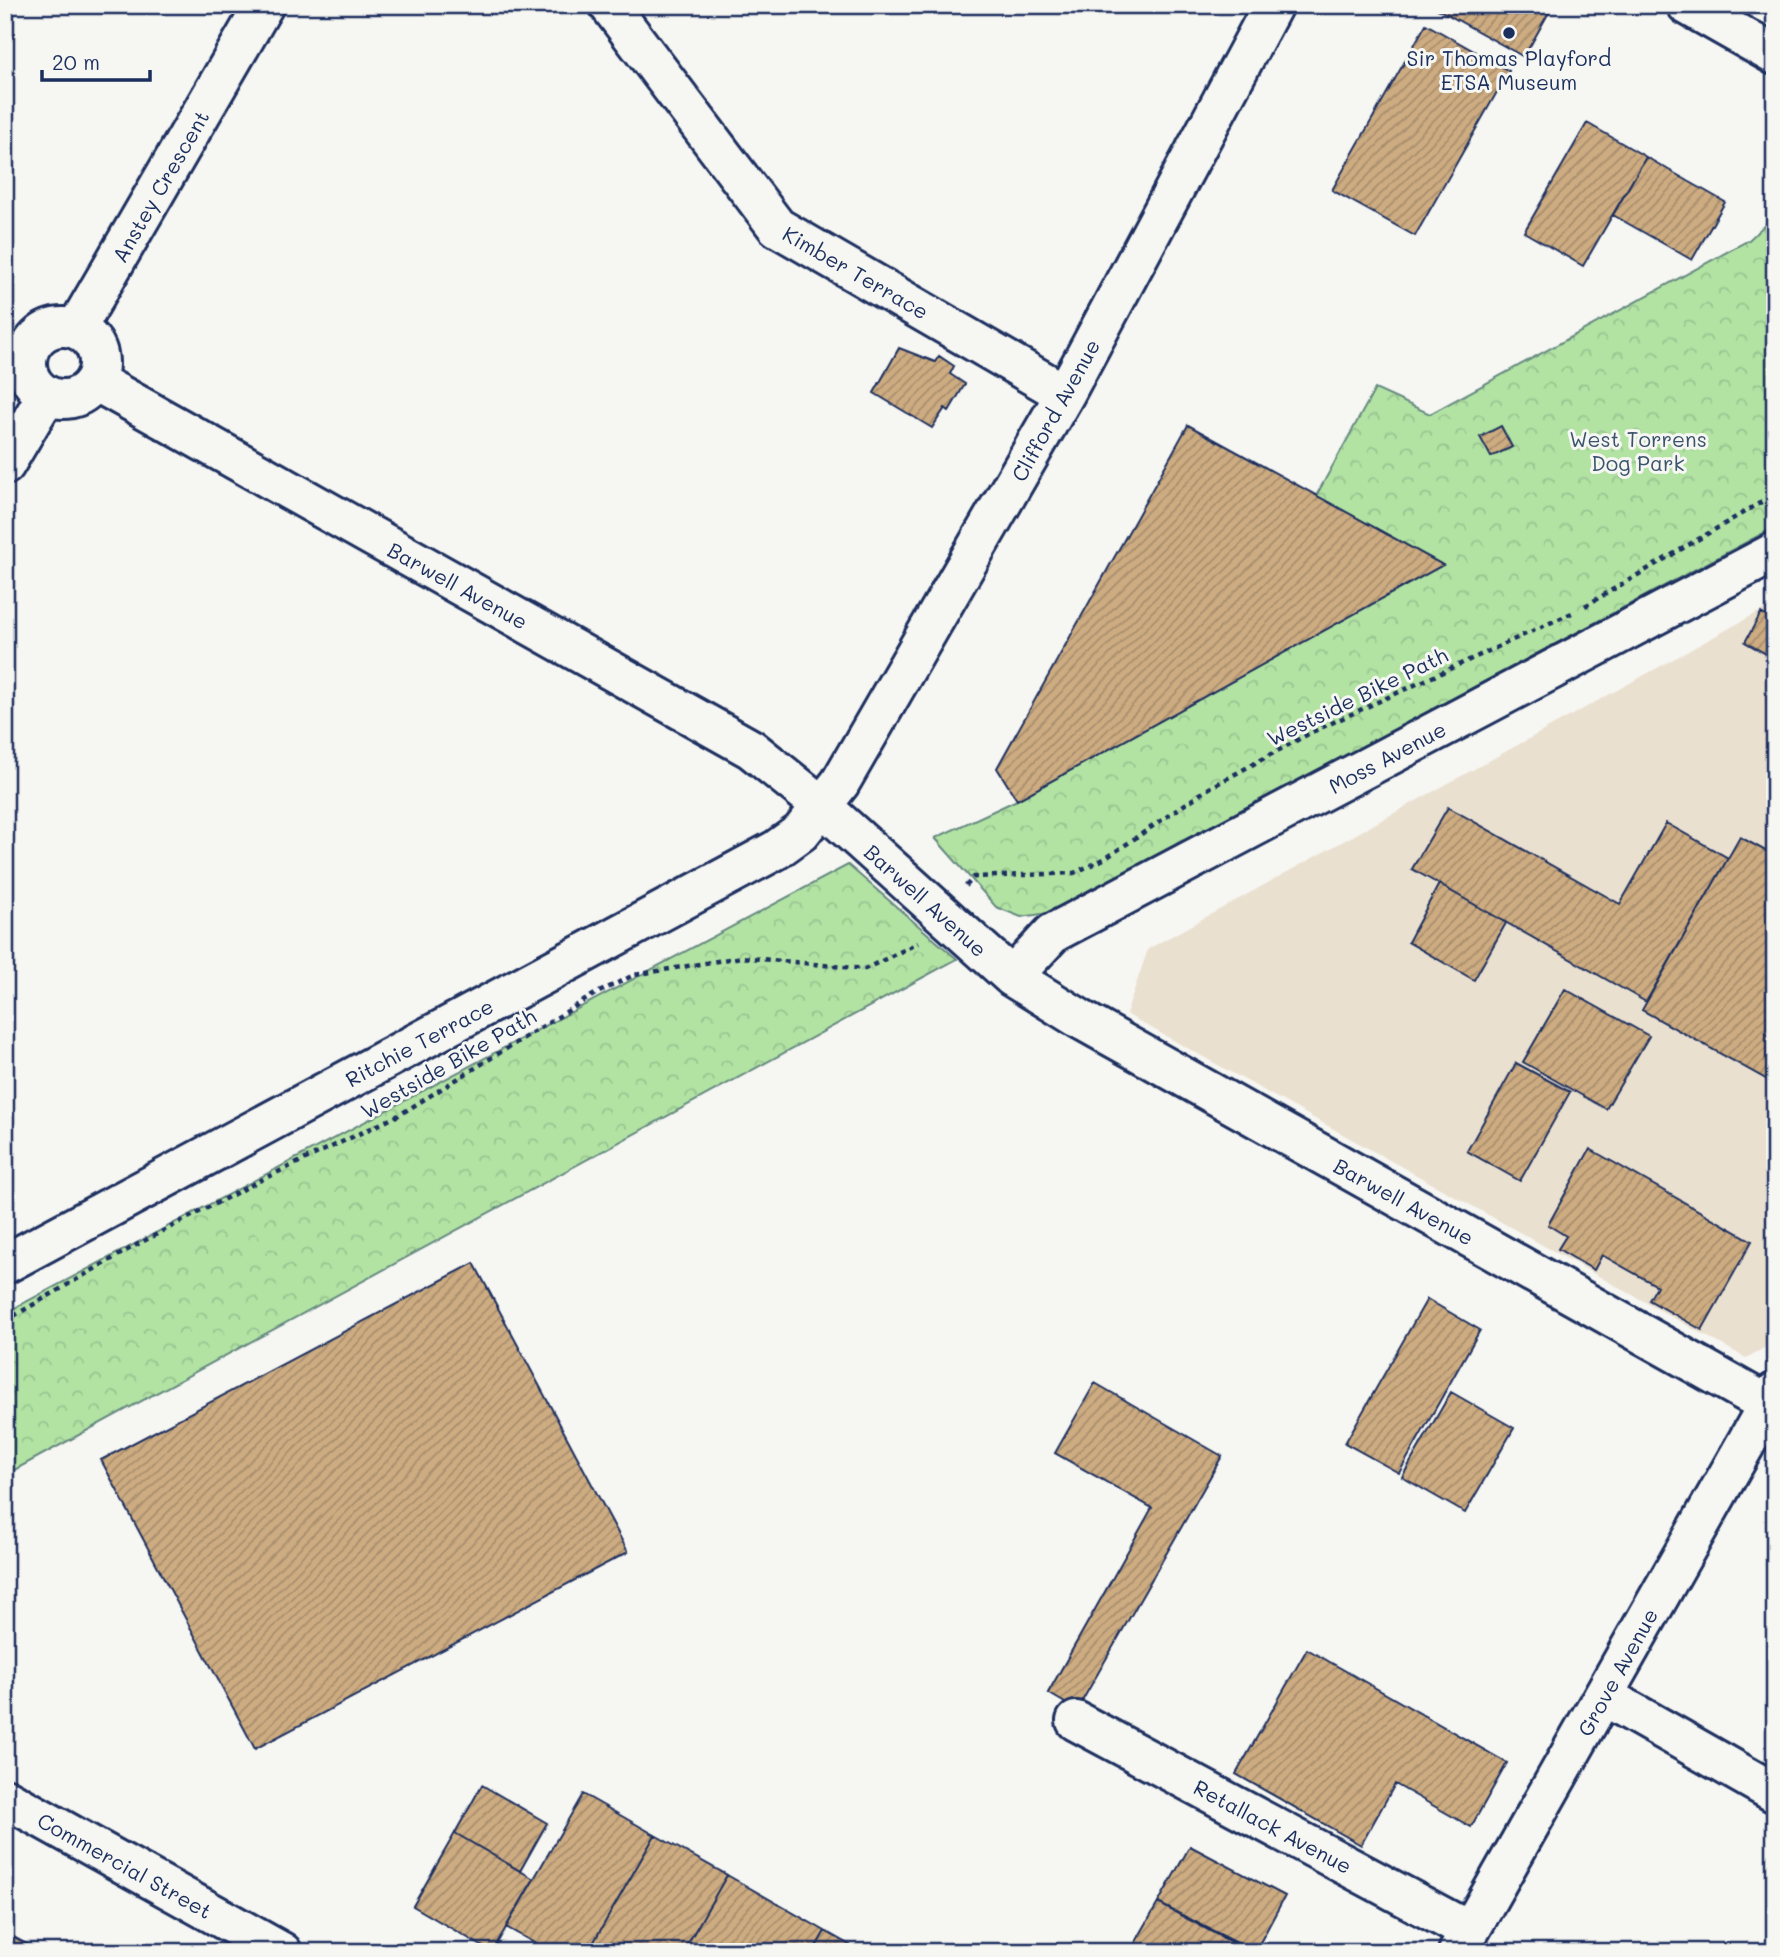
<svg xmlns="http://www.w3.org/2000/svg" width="1780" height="1957" font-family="Mali,sans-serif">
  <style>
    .built { fill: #eae0d0 }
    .forest { fill: url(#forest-crowns); stroke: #668980; stroke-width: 2 }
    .building { fill: url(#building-hatch); stroke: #1b2f5e; stroke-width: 2 }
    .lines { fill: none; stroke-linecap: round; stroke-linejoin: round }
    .minor-casing { stroke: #1b2f5e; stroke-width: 44 }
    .path { stroke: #1b2f5e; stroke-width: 4.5; stroke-dasharray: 5 5; stroke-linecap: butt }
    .minor { stroke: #f6f6f2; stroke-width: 38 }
    .poi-dot { fill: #1b2f5e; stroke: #f6f6f2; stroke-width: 2.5 }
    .labels { text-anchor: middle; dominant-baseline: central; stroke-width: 6; stroke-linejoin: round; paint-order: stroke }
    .poi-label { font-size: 21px; fill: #1b2f5e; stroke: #f6f6f2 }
    .street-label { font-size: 21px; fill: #1b2f5e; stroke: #f6f6f2 }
    .park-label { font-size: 21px; fill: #39536c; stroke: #f6f6f2 }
  </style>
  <defs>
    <pattern id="forest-crowns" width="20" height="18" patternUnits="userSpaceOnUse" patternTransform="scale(1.75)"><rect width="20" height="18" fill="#b2e3a3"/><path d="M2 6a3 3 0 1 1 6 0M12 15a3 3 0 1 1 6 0" fill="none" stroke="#98c38f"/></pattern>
    <pattern id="building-hatch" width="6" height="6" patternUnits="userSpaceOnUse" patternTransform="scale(1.75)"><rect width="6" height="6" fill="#ceac81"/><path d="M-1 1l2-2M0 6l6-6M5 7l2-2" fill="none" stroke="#a68c6d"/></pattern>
  </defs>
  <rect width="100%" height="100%" fill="#f6f6f2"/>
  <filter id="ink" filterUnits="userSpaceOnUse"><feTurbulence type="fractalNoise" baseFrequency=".0143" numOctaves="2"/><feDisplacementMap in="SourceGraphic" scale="14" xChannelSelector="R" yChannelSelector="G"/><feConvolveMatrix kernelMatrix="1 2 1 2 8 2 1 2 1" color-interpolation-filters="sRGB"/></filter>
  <g filter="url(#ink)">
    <path class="built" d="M1775,603V1342L1746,1358L1126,1014L1148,949Z"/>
    <path class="forest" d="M1775,215V527L1049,913L1021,917L996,907L935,838L1017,800L1442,565L1316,496L1375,389L1430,414L1749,240Z
      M848,865L957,959L5,1475V1313Z"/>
    <path class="building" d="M1437,5H1553L1524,57L1436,8Z
      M1426,24L1509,71L1415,236L1332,190Z
      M1587,123L1646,157L1583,266L1524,232Z
      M1646,157L1725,202L1692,260L1613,215Z
      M899,348L935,362L939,356L954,366L950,374L965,384L949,411L945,408L932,428L874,393Z
      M1188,425L1443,565L1017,800L997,768Z
      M1501,426L1512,447L1491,457L1480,437Z
      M1761,613L1775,621V659L1745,642Z
      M1448,807L1620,904L1666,823L1728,858L1646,1002L1412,869Z
      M1740,837L1775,856V1084L1642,1010Z
      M1439,884L1506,923L1474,980L1408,942Z
      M1565,989L1649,1036L1606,1109L1523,1062Z
      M1516,1063L1570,1092L1520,1181L1467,1151Z
      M1590,1149L1752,1241L1702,1330L1649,1300L1657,1286L1602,1255L1594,1270L1558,1249L1566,1236L1548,1225Z
      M474,1263L628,1552L255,1749L101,1460Z
      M1427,1299L1480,1330L1399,1473L1345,1443Z
      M1095,1383L1222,1456L1077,1710L1048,1693L1152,1508L1055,1453Z
      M1451,1392L1514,1428L1465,1513L1402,1477Z
      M1307,1649L1507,1763L1471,1827L1395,1784L1361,1845L1236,1774Z
      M482,1785L547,1823L520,1871L455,1833Z
      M583,1794L655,1835L588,1952H541L543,1948L506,1927Z
      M455,1833L534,1879L492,1952L413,1906Z
      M655,1835L727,1875L683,1952H588Z
      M1190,1846L1285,1896L1255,1952L1158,1903Z
      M727,1875L825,1931L813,1952H683Z
      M1158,1903L1242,1948L1240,1952H1130Z
      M825,1931L862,1952H813Z
      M5,1932L39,1951L38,1952H5Z"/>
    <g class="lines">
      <g class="minor-casing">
        <path id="minor" d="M609,5L777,227L1065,394
          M1687,5L1775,55
          M27 363a36 36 0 1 1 72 0a36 36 0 1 1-72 0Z
          M76,329L264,5
          M95,381L751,749L822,806L1012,977L1080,1019L1767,1404
          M5,465L46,396
          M1012,977L1053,933L1775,552
          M5,1264L776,850L801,832L840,783L1065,394L1273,5
          M1604,1696L1775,1793
          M1076,1721L1469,1931
          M5,1798L282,1952
          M1458,1952L1775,1392"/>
      </g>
      <path class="path" d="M1585,606L1775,494
        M966,886L974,877L1074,873L1106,858L1206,790L1312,732L1574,612
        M5,1321L138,1244L259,1181L399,1115L595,994L634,975L741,957L865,969L918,943"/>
      <use href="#minor" class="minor"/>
    </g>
  </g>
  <circle class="poi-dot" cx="1509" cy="33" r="7"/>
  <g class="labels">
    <g class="poi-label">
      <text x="1509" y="57">Sir Thomas Playford<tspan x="1509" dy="24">ETSA Museum</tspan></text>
    </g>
    <g class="street-label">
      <text transform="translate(160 186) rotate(-60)">Anstey Crescent</text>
      <text transform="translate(856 272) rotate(30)">Kimber Terrace</text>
      <text transform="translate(1055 410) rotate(-61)">Clifford Avenue</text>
      <text transform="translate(458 585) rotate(29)">Barwell Avenue</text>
      <text transform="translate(1357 696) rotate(-26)">Westside Bike Path</text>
      <text transform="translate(1387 757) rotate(-28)">Moss Avenue</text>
      <text transform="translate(926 900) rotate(42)">Barwell Avenue</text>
      <text transform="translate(419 1042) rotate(-28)">Ritchie Terrace</text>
      <text transform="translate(448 1063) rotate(-30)">Westside Bike Path</text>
      <text transform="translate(1404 1201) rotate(29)">Barwell Avenue</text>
      <text transform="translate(1617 1672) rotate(-61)">Grove Avenue</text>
      <text transform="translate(1273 1826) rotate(28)">Retallack Avenue</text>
      <text transform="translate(125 1865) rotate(29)">Commercial Street</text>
    </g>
    <g class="park-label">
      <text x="1638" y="438">West Torrens<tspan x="1638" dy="24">Dog Park</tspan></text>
    </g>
  </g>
  <rect width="1780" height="1957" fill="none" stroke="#f6f6f2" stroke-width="28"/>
  <rect x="14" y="14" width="1752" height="1929" fill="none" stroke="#1b2f5e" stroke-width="2.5" filter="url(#ink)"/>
  <path d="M42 70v10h108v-10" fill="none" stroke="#1b2f5e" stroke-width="3.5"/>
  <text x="52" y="70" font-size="21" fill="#1b2f5e" stroke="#f6f6f2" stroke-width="5" paint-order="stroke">20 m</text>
</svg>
